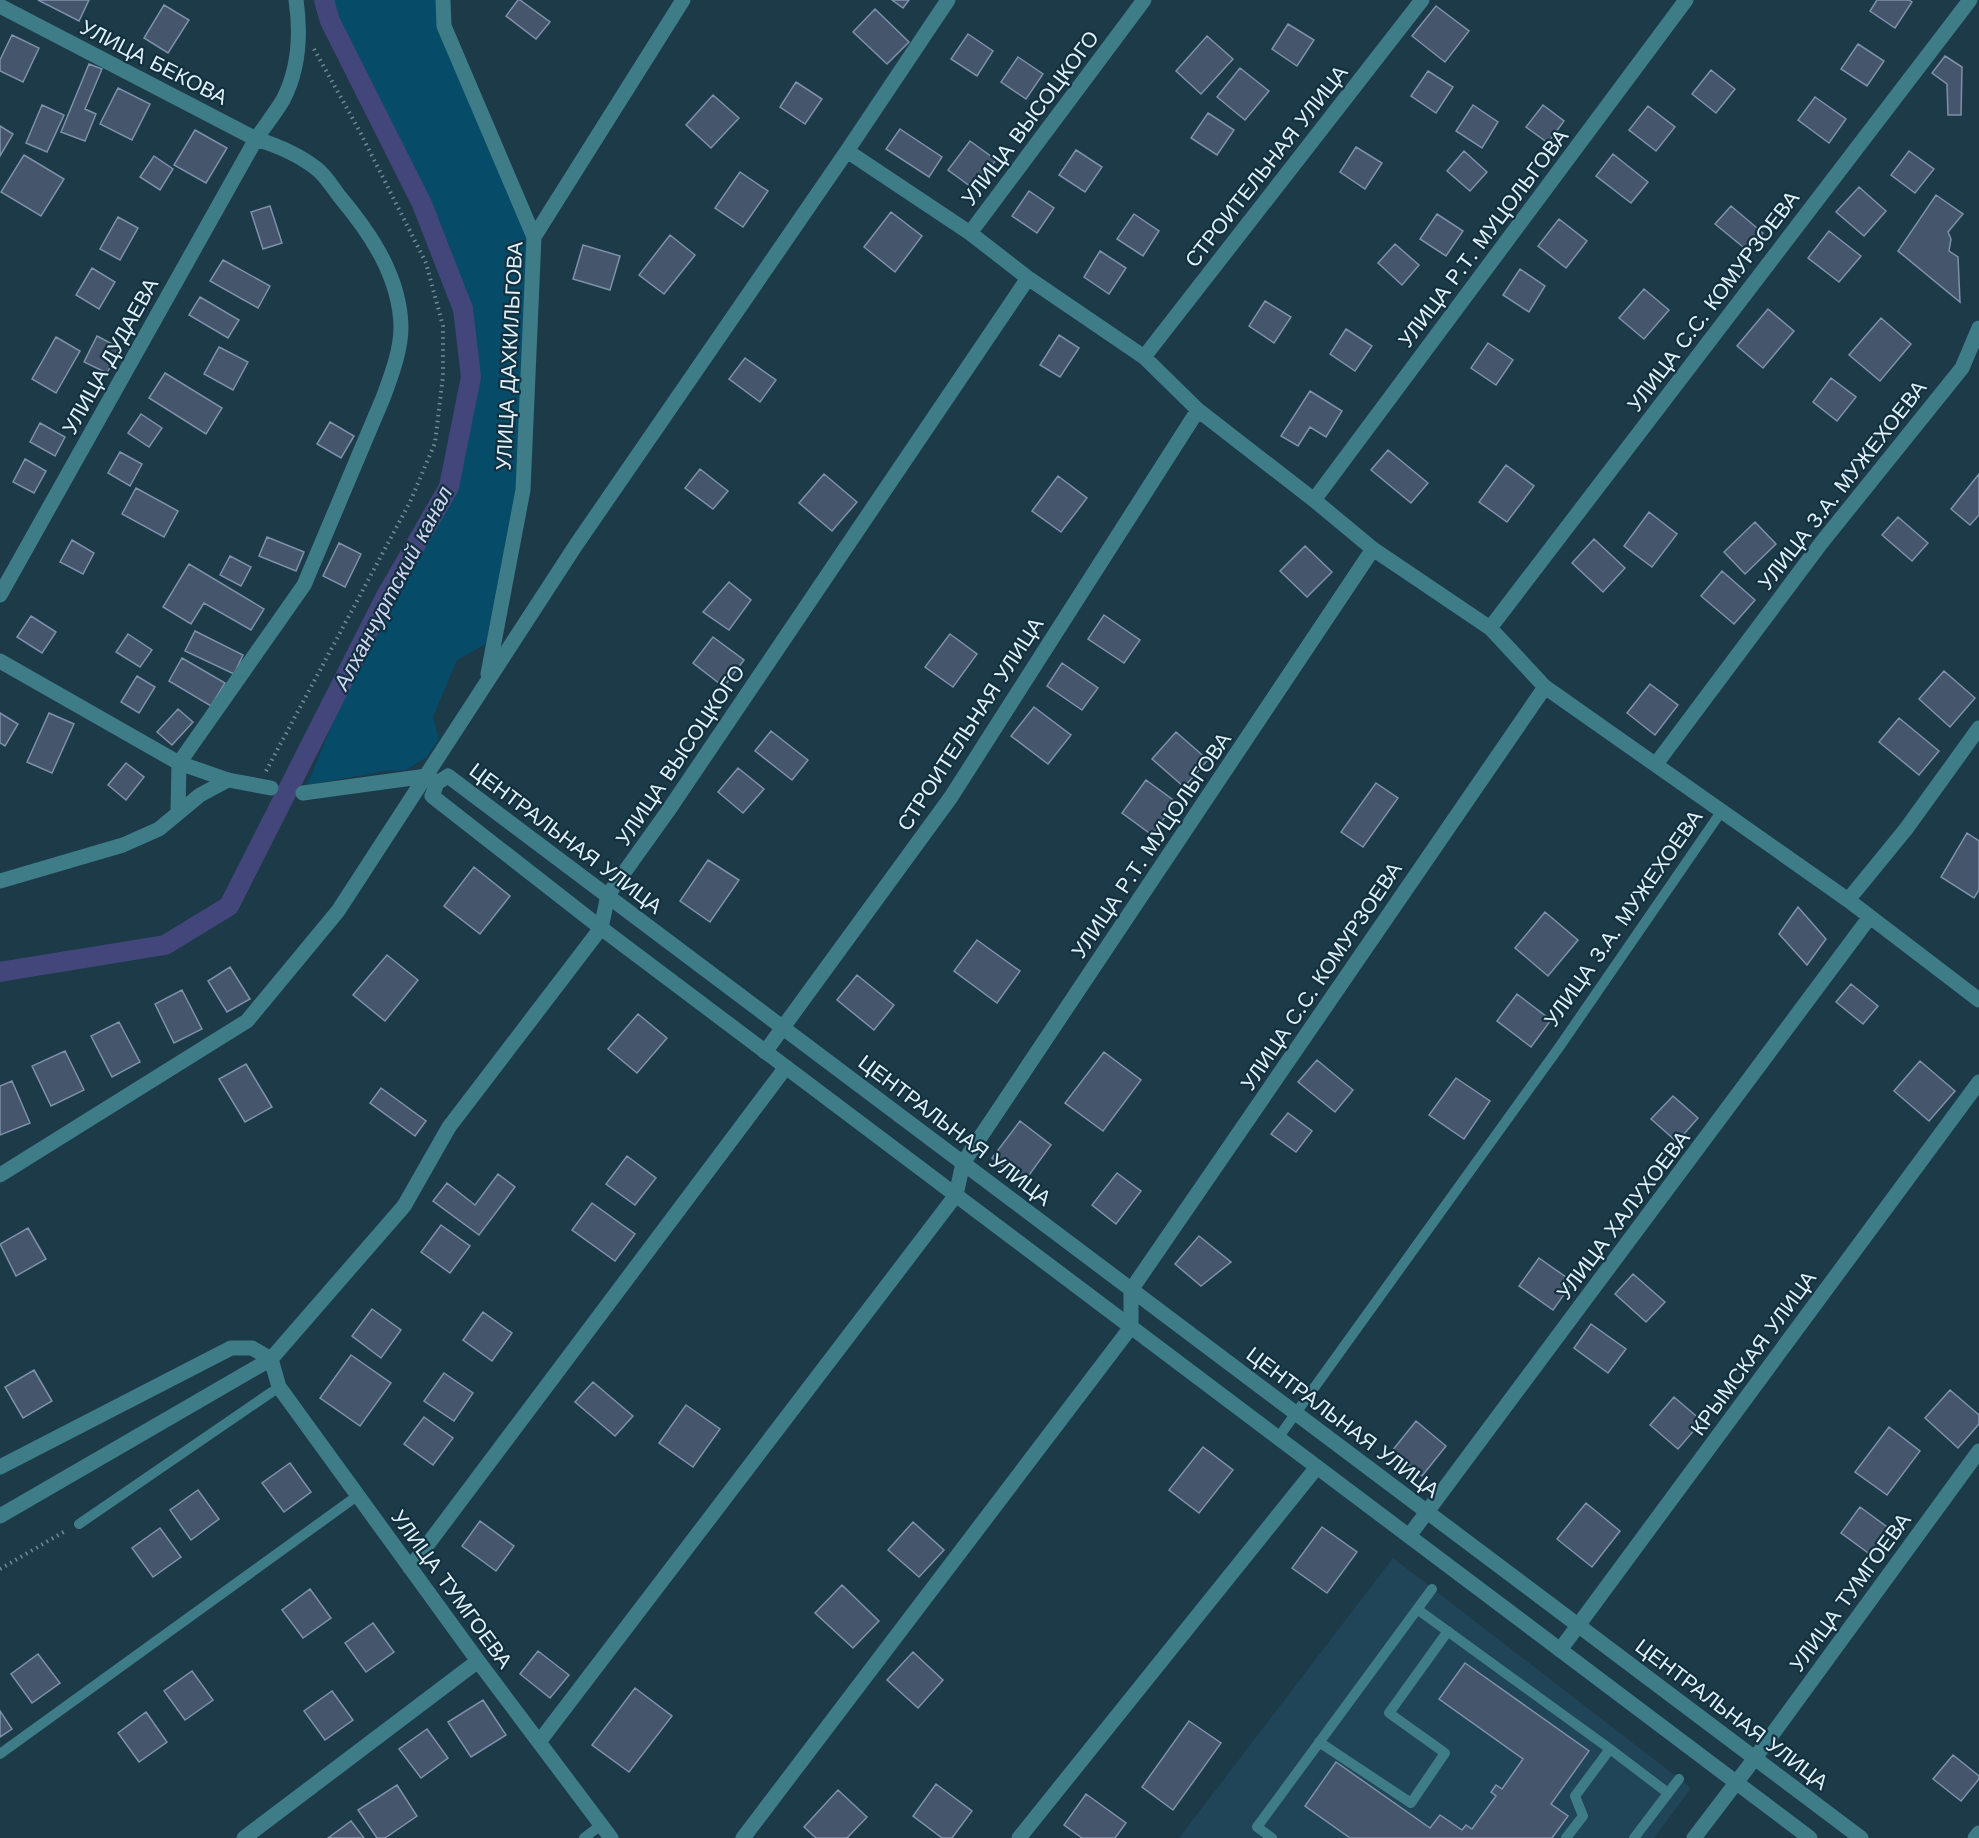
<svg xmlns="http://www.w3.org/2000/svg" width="1979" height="1838" font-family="'Work Sans',sans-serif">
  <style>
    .built { fill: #204558 }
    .green { fill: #064b68 }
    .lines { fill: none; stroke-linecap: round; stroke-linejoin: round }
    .canal { stroke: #43467a; stroke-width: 20 }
    .building { fill: #44556c; stroke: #7e91aa; stroke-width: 1.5 }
    .path { stroke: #738b97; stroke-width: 4; stroke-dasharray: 1.5 4.5; stroke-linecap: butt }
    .service { stroke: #3e7c87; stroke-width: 10 }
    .minor { stroke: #3e7c87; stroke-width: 15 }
    .tertiary { stroke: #3e7c87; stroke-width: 15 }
    .labels { text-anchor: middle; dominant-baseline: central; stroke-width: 4.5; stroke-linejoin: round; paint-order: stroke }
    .street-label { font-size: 21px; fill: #e0f1fa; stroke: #13303e }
    .water-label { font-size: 22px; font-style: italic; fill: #d1d6f7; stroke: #13303e }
  </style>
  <rect width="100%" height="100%" fill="#1d3a49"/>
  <path class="built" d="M1393,1558L1691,1788L1654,1838H1179Z"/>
  <path class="green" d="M324,0H443L444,26L534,237L523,490L486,644L457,660L433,717L439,739L427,757L406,770L385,771L307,785L386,596L449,487L471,377L463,309L421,204L330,21Z"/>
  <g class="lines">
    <path class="canal" d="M0,972L165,945L229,906L386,596L449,487L471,377L463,309L422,204L330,21L324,0"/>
  </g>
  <path class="building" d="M38,0H89L79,21Z
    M518,0H520L550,22L536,39L506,16Z
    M892,0H909L903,8Z
    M1877,0H1909L1912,2L1895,28L1870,11Z
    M164,5L189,20L168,53L144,38Z
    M1436,6L1469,31L1445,62L1412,36Z
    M875,9L909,42L887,64L853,32Z
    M1288,24L1314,40L1297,66L1272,49Z
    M968,34L993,51L977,76L951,59Z
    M12,35L39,48L23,82L0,71V60Z
    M1207,36L1233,59L1201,94L1176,71Z
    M1858,44L1884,61L1867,86L1841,69Z
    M1945,56L1962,67L1961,115H1948L1947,84L1932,73Z
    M1018,57L1043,74L1026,99L1001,82Z
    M89,64L102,69L85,109L96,114L85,141L61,132Z
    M1240,68L1269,91L1245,120L1217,97Z
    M1711,70L1735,89L1716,113L1692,94Z
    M1428,71L1453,87L1436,113L1411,96Z
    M796,82L822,99L805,124L780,107Z
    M118,88L150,104L132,140L100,124Z
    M713,95L739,118L711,148L686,125Z
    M1815,97L1846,119L1829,143L1798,120Z
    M42,105L64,115L47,152L26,143Z
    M1473,105L1498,122L1482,148L1456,131Z
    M1543,105L1564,121L1548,143L1526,127Z
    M1648,106L1675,127L1656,151L1629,130Z
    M1208,113L1234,130L1217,155L1191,138Z
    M0,126L13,134L0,156Z
    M900,129L942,157L929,177L886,149Z
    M195,130L227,148L206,183L174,165Z
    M970,141L996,160L974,189L948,170Z
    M1356,147L1382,163L1365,189L1340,172Z
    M1076,150L1102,167L1085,192L1059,175Z
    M1464,151L1487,172L1470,191L1447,171Z
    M1909,151L1934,169L1915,193L1891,175Z
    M1613,154L1648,182L1631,203L1596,176Z
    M24,155L64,179L41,216L1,192Z
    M154,156L173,169L160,190L140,177Z
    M740,172L768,191L743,227L715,208Z
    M1859,187L1886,211L1864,236L1836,212Z
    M1029,191L1054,208L1037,233L1012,216Z
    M1936,195L1963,214L1948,232L1951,239L1949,251L1958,257L1960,302L1898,251Z
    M270,206L282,243L263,249L251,212Z
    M1731,206L1763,233L1748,251L1715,224Z
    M891,212L922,236L895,272L864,247Z
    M1134,214L1159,231L1143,256L1117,239Z
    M1437,214L1463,231L1446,256L1420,239Z
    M118,217L138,228L120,260L100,249Z
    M1559,219L1587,241L1566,268L1538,246Z
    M1829,231L1861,256L1839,282L1808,258Z
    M670,235L695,255L664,294L639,275Z
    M1395,244L1419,265L1402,285L1378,263Z
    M583,245L620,256L610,290L573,279Z
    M1100,251L1126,268L1109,294L1084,277Z
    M223,260L270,286L258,308L210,281Z
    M92,268L115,282L99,309L76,295Z
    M1520,269L1545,286L1529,312L1503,295Z
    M1644,289L1669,310L1644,339L1619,318Z
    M200,297L239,320L228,338L189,315Z
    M1265,301L1291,317L1274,343L1249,326Z
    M1768,309L1794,331L1763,368L1737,346Z
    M1881,318L1911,344L1880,381L1849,355Z
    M1346,329L1372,346L1355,371L1330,354Z
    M1059,335L1079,348L1060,377L1040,365Z
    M97,336L120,348L107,373L84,362Z
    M56,337L80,351L56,393L32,379Z
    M1488,343L1513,360L1496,385L1471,368Z
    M219,347L248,362L233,390L204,374Z
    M745,358L776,380L760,402L729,379Z
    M165,373L222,408L206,434L149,398Z
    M1831,378L1856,397L1837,421L1813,402Z
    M1310,391L1342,411L1326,437L1310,427L1298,446L1281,436Z
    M141,414L162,428L149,447L128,433Z
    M330,422L354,436L341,458L317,444Z
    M40,423L65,437L55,456L30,442Z
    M1388,450L1428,483L1411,503L1371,470Z
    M120,452L142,464L130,486L108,473Z
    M25,459L46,471L34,493L13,482Z
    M1506,465L1534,486L1507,522L1479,502Z
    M700,469L728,491L713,509L685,488Z
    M824,474L857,502L832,531L799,503Z
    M1979,474V515L1970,525L1951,509Z
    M1058,476L1087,498L1061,532L1032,511Z
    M136,488L178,511L164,537L122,514Z
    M1649,512L1677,534L1652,567L1624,546Z
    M1898,517L1928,543L1912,561L1882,535Z
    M1755,522L1776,544L1745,574L1724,552Z
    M267,537L304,552L296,571L259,556Z
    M1594,539L1625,568L1603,592L1572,563Z
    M72,540L94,553L83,574L60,562Z
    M339,543L361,554L345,587L323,576Z
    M1305,546L1332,572L1307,597L1280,571Z
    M230,556L251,567L241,586L220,575Z
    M189,564L264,609L251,630L204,603L191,624L163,607Z
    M1722,571L1755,600L1734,624L1701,596Z
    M729,582L751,600L729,630L703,612Z
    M1104,615L1140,640L1124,663L1088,639Z
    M31,616L56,632L42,653L17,637Z
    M195,631L243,655L234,674L185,651Z
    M128,634L152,650L140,667L116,652Z
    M950,634L977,654L953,687L925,667Z
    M713,637L744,660L724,687L693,663Z
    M182,658L225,683L211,706L169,681Z
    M1062,663L1098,688L1082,710L1047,686Z
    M1944,671L1975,698L1950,727L1919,699Z
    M137,676L155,687L139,713L121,702Z
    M1650,684L1678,705L1655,735L1627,713Z
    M1034,707L1071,735L1048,764L1011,736Z
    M178,709L193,722L172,745L157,732Z
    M0,713L18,724L5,746L0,743Z
    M49,713L74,724L52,773L27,762Z
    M1899,718L1939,751L1919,775L1879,742Z
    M771,731L808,760L792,780L755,751Z
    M1176,732L1208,760L1184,787L1152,759Z
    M126,763L144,777L126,800L108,785Z
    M738,768L764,789L743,813L718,792Z
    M1146,780L1176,802L1152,835L1122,813Z
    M1376,783L1398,798L1363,847L1341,832Z
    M1967,833L1979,841V890L1974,898L1941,877Z
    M708,860L739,880L710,922L680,901Z
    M474,867L510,896L480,934L444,906Z
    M1798,907L1826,939L1807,965L1779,934Z
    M1545,912L1578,940L1548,976L1515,948Z
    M977,940L1020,971L997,1003L954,971Z
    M387,955L418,980L385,1021L353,995Z
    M230,967L250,999L227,1012L208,981Z
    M857,975L894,1005L874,1030L837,1000Z
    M1851,984L1878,1006L1863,1024L1836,1002Z
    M182,990L202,1029L174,1043L155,1004Z
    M1517,994L1551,1020L1531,1047L1497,1021Z
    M638,1014L667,1038L637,1073L608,1049Z
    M119,1022L140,1062L112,1077L91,1036Z
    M65,1051L84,1090L51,1106L32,1066Z
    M1104,1052L1141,1080L1103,1131L1065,1103Z
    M1317,1060L1353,1090L1335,1112L1298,1082Z
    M1920,1061L1955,1091L1929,1121L1894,1091Z
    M246,1064L272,1107L245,1122L219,1079Z
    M1456,1078L1490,1101L1464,1139L1429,1115Z
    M12,1081L30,1123L0,1135V1086Z
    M381,1088L426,1121L415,1136L370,1103Z
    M1673,1096L1698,1118L1677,1142L1651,1119Z
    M1288,1113L1312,1131L1296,1152L1271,1134Z
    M1020,1121L1051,1145L1024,1182L992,1158Z
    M627,1156L656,1178L635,1205L606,1184Z
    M1117,1173L1141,1191L1116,1224L1092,1205Z
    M498,1174L515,1187L479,1235L433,1201L447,1183L475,1205Z
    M592,1203L635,1234L615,1261L572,1230Z
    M441,1225L470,1246L450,1273L421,1252Z
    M28,1228L46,1259L16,1276L0,1244Z
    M1199,1236L1231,1262L1201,1286L1175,1264Z
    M1539,1258L1573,1282L1553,1310L1519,1286Z
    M1633,1274L1665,1302L1646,1322L1615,1294Z
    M372,1309L401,1330L381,1358L352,1336Z
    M483,1312L512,1333L492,1361L463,1340Z
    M1591,1324L1626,1349L1608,1373L1574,1348Z
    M351,1355L391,1383L360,1426L320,1398Z
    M34,1370L52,1401L23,1418L5,1387Z
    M444,1373L473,1393L454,1421L424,1401Z
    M593,1382L633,1416L615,1436L575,1402Z
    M1950,1390L1979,1415V1424L1958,1448L1925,1418Z
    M1674,1397L1702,1421L1678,1449L1650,1425Z
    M686,1405L720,1429L693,1467L659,1443Z
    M424,1417L453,1438L433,1465L404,1444Z
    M1416,1421L1446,1446L1422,1476L1392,1451Z
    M1889,1427L1920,1451L1887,1495L1855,1472Z
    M1203,1447L1233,1470L1199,1513L1169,1490Z
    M290,1463L311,1492L284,1512L262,1483Z
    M198,1490L219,1519L191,1540L170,1510Z
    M1586,1503L1620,1531L1592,1567L1557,1539Z
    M1860,1507L1890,1529L1871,1555L1841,1533Z
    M480,1521L514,1546L496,1571L462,1546Z
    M913,1522L944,1550L919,1577L888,1550Z
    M1322,1527L1357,1552L1327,1593L1292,1568Z
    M160,1528L181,1557L153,1577L132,1548Z
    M842,1585L879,1621L853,1648L815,1613Z
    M310,1589L331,1618L303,1638L282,1610Z
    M373,1623L394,1652L366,1672L345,1643Z
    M538,1651L569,1675L550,1698L520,1674Z
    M913,1652L943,1680L918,1708L887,1680Z
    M38,1654L60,1683L32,1703L11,1674Z
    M1465,1663L1589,1751L1551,1804L1568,1816L1552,1838H1350L1305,1806L1336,1762L1430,1828L1440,1815L1462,1830L1466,1825L1472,1829L1496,1796L1491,1792L1496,1785L1502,1789L1523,1759L1439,1699Z
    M192,1671L213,1700L185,1720L164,1691Z
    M635,1688L672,1716L629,1772L592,1745Z
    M332,1691L353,1720L325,1740L304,1711Z
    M483,1700L506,1735L471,1757L448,1722Z
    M0,1711L12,1729L0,1737Z
    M146,1712L167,1742L139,1762L118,1733Z
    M1189,1721L1221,1743L1173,1810L1142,1787Z
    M427,1729L448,1758L421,1778L399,1749Z
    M1953,1755L1979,1776V1779L1961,1801L1933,1779Z
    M936,1784L972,1811L952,1838H942L913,1816Z
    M397,1785L417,1816L385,1838H377L358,1810Z
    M838,1790L867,1817L847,1838H816L804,1827Z
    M1086,1794L1126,1823L1115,1838H1082L1064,1825Z
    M351,1821L364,1838H328Z"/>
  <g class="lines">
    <path class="path" d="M266,771L410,502L435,443L443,376V326L426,263L359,130L314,49
      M0,1569L67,1530"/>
    <path class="service" d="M1278,1438L1560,1046L1721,812
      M79,1524L279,1387
      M1417,1609L1610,1749L1668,1793
      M1319,1742L1411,1803L1445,1753L1389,1713L1448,1631
      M0,1754L357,1496
      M584,1838L601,1825
      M1272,1838L1257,1827L1432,1589
      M1566,1838L1583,1816L1575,1796L1610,1749
      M1634,1838L1679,1779"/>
    <path class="minor" d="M443,0L444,26L534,237
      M0,6L256,139C279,146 298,154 317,169C326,176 333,188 340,197C371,234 400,277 401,327C401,351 391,376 383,398L304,585L179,763L178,812
      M847,151L970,233L1028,278L1144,357L1198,410L1314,500L1373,549L1490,628L1545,687L1848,900L1979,1000
      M970,233L1144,0
      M1144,357L1422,0
      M1314,500L1686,0
      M0,595L256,139C265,126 275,113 283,100C299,69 301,34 296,0
      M1490,628L1970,0
      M488,674L523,490L534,237L683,0
      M1656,764L1822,542L1962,368L1979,328
      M0,881L123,845L159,829L200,795L228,780
      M1848,900L1906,829L1979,728
      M765,1052L951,797L1198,410
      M0,1175L247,1021L338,911L576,545L847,151L948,0
      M271,1359L279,1387L478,1661L611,1838
      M0,1467L231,1348H252L271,1359
      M0,1516L271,1359L404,1206L449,1127L601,928L608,895L668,811L1028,278
      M1409,1536L1869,918
      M410,1568L786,1067
      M1560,1650L1979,1082
      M539,1742L956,1195L963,1163L1373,549
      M244,1838L478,1661
      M743,1838L1131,1327V1290L1545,687
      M1019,1838L1317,1467
      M1694,1838L1755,1758L1979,1451
      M1975,1838L1979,1833"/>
    <path class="tertiary" d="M0,661L179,763L228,780L271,788
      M303,793L427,776L437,783
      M1810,1838L601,928L432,796L437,783L448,776L1861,1838"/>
  </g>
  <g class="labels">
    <g class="street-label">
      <text transform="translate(154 62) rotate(27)">УЛИЦА БЕКОВА</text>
      <text transform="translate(1030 118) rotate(-53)">УЛИЦА ВЫСОЦКОГО</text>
      <text transform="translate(1266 166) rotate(-52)">СТРОИТЕЛЬНАЯ УЛИЦА</text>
      <text transform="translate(1483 238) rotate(-53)">УЛИЦА Р.Т. МУЦОЛЬГОВА</text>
      <text transform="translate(1713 301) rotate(-53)">УЛИЦА С.С. КОМУРЗОЕВА</text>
      <text transform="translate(110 356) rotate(-61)">УЛИЦА ДУДАЕВА</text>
      <text transform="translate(509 356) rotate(-87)">УЛИЦА ДАХКИЛЬГОВА</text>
      <text transform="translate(1842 485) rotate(-52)">УЛИЦА З.А. МУЖЕХОЕВА</text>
      <text transform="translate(970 724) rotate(-57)">СТРОИТЕЛЬНАЯ УЛИЦА</text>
      <text transform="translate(680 755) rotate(-56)">УЛИЦА ВЫСОЦКОГО</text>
      <text transform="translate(566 838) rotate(37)">ЦЕНТРАЛЬНАЯ УЛИЦА</text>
      <text transform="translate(1151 845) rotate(-56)">УЛИЦА Р.Т. МУЦОЛЬГОВА</text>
      <text transform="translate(1623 918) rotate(-55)">УЛИЦА З.А. МУЖЕХОЕВА</text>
      <text transform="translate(1321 976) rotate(-56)">УЛИЦА С.С. КОМУРЗОЕВА</text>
      <text transform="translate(955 1130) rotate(37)">ЦЕНТРАЛЬНАЯ УЛИЦА</text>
      <text transform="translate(1623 1215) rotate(-53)">УЛИЦА ХАЛУХОЕВА</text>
      <text transform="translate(1753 1353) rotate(-54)">КРЫМСКАЯ УЛИЦА</text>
      <text transform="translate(1343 1422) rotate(37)">ЦЕНТРАЛЬНАЯ УЛИЦА</text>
      <text transform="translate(452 1589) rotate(54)">УЛИЦА ТУМГОЕВА</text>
      <text transform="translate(1850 1592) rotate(-54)">УЛИЦА ТУМГОЕВА</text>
      <text transform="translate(1732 1714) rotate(37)">ЦЕНТРАЛЬНАЯ УЛИЦА</text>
    </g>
    <g class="water-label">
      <text transform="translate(393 588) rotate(-62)">Алханчуртский канал</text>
    </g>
  </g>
</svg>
